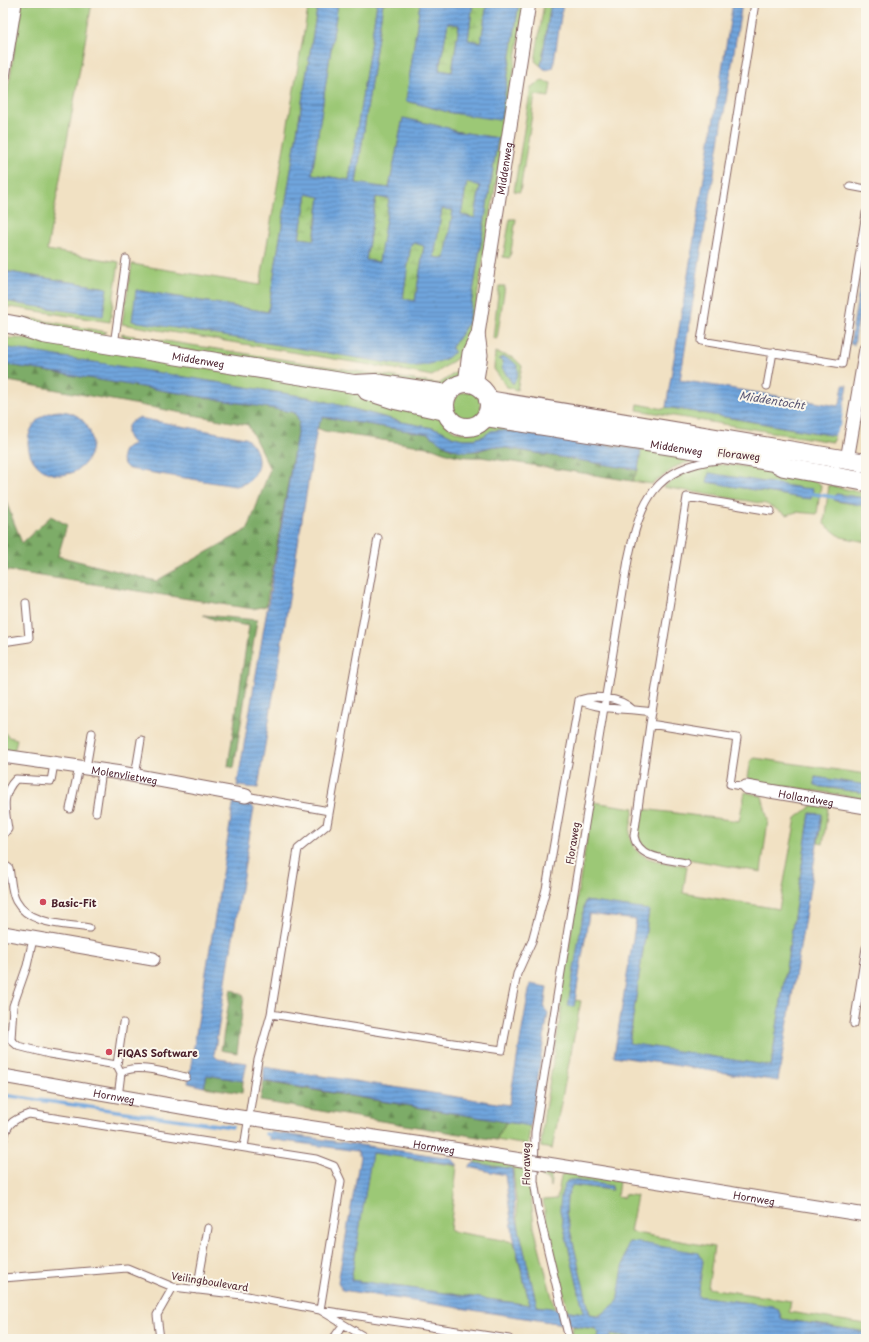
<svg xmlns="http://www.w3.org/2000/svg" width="869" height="1342" font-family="'Playpen Sans',sans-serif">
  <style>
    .grass { fill: #9cc876; stroke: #737450; fill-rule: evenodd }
    .forest { fill: url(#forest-firs); stroke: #646649 }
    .wetland { fill: url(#wetland-marsh); stroke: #737450 }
    .water { fill: url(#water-rules); stroke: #5d6284; fill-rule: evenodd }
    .pier { fill: #f1e1c3 }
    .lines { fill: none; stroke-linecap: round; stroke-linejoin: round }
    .stream { stroke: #70a5dd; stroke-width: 3.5 }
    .lane-casing { stroke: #846360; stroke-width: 9 }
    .street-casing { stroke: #846360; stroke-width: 15 }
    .secondary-casing { stroke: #846360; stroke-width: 20 }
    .lane { stroke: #fff; stroke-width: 7 }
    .street { stroke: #fff; stroke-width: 13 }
    .secondary { stroke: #fff; stroke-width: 18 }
    .street-bridge-casing { stroke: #846360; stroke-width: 15; stroke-linecap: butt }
    .street-bridge { stroke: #fff; stroke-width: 13 }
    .poi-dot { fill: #d1495b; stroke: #fbf7ec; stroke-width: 1.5 }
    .labels { text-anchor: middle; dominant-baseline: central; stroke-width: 4; stroke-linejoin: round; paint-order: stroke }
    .street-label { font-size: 10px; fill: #4a1f2b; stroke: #fbf7ec }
    .poi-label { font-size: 10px; font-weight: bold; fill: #4a1f2b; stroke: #fbf7ec; text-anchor: start }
    .water-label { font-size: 11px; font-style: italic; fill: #595572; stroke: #fbf7ec }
  </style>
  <defs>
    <pattern id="forest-firs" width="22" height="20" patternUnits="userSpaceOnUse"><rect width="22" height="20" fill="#7dac67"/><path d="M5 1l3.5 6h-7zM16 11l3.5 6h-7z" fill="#688b55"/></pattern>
    <pattern id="wetland-marsh" width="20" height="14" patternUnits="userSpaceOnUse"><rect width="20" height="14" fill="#9cc876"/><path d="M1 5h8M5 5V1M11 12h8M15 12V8" fill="none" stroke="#88ab66"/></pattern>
    <pattern id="water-rules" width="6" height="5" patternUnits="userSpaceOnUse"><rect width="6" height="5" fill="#70a5dd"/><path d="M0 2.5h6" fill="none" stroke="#5e86b3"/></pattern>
  </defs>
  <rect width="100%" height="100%" fill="#fbf7ec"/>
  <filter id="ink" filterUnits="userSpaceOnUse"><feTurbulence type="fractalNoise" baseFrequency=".025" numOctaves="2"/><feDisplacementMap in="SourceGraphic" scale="8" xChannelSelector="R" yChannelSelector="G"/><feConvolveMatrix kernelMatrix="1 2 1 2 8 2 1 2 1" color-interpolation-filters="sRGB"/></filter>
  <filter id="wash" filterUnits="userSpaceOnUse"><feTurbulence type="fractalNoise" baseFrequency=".012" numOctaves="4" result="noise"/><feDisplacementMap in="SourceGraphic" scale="16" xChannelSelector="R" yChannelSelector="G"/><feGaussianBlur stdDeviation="0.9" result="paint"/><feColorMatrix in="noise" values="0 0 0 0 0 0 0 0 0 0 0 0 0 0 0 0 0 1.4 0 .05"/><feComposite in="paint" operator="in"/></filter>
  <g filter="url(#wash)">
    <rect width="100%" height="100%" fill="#f1e1c3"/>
    <path class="grass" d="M22,3H92L47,250L119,262L110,322L3,306V300L45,307L107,288L3,271V120Z
      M309,3H318L268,312L136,290L414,366L446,359L451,353H454L452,347L468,323L498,138L454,131L448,128L403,118L389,188L356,184L383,3H420L406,101L452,113L501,118L519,3H525L472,329L463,354L432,376L401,370L122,324L132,264L260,285Z
      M338,3H377L349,180L312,174Z
      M544,3H551L541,66L535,61Z
      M542,81L551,83L549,97L535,95L520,192L514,191L531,87Z
      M510,219H516L510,258L503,257Z
      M499,286H505L497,339L493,338Z
      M24,319H34L107,332L100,336L3,321Z
      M121,334L439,384L462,368L461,374L448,384L437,388L127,341Z
      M3,338L46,339L325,385L439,415C454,437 466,437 489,425L701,458L677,466L652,484L632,481L638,470L641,450L501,430H496L484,436L474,439H463L454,437L438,429L402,422L313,398L3,348Z
      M495,352L514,358L522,366L517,390L507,387L494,369ZM503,357L513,384L502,368L503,362L500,358Z
      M453 406a14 14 0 1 1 28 0a14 14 0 1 1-28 0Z
      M638,404L664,409L666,407L835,436L832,442L637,410Z
      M711,465C746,463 783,473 817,482L821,485L817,514L796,512L787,515L766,504L663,487L687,471ZM709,474L802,488V498L708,482Z
      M829,485L866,494V498L836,494L835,501L866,506V542L841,537L824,524Z
      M3,731L9,737L17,739L14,752L3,750Z
      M755,758L866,774V785L815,777V786L866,793V799L753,781L748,777L751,760Z
      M745,792L762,796L768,820L761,872L648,852C633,836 639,828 643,809L739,821Z
      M593,802L634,808C633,816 630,825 630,833C630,862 666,862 687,866L683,893L779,909L796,818L813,805L828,808L823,844L818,843L822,815L810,813L771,1066L629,1044L649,911L585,901L570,995L574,1004L575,1000L581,1001L552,1149L541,1147L544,1115L562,1008L559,1006Z
      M506,1122L530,1126L528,1145L496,1140Z
      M372,1152L457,1166L450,1231L514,1242L530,1305L351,1280Z
      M477,1159L528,1166L534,1227L555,1309L537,1306L519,1229L513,1169L474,1163Z
      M541,1169C553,1170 552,1176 550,1187L548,1178H542Z
      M565,1172L619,1181L617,1197L624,1198V1194L637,1196L630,1232L714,1247L708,1288L791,1301L789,1312L866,1324V1332L782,1319L778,1309L772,1306L697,1296L703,1261L627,1245C625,1256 621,1295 617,1303C611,1313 600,1316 590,1314L566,1213L567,1197L572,1185L611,1190L612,1186L571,1180L567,1181L562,1219L584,1313L568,1311L548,1233L543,1200L557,1199L561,1177Z
      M573,1326L596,1329L599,1333L598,1339H575L572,1332Z
      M611,1334L644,1339H610Z"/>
    <path class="forest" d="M3,364L293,412L296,414L299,422L266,606L253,609L3,570V498L5,499L22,543L51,516L67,525L58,556L156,581L248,529L270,469L248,425L3,380Z
      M323,417L428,434L451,449L478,451L494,446L638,470L632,481L481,457C463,458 450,455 433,448L324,431L317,428Z
      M203,615L257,620L234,768L228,766L249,626L215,620Z
      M231,989L244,996L237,1053L221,1050Z
      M207,1075L243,1081L242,1093L204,1087Z
      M264,1081L265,1082L506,1122L496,1140L260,1101Z"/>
    <path class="wetland" d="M473,3H487L481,42L468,40Z
      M448,22L459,24L452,72L439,70Z
      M467,182L480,185L475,218L461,215Z
      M307,194L320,197L314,240L299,238Z
      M376,197L390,199L379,262L366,260Z
      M442,209L453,210L445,259L434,257Z
      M414,243L424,246L415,301L404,299L403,298L411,244Z"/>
    <path class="water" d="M318,3H338L312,174L349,180L377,3H383L356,183L389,188L403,118L448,128L454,131L498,138L468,323L452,347V349L455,352C451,354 450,357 445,359C434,364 420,367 407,366L132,321L136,290L268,312ZM467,182L480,186L475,218L461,215ZM307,194L320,197L314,240L299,238ZM376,197L389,199L379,262L366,260ZM442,209L453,210L445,259L434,257ZM414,243L424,246L415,301L404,299L403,298L411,244Z
      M420,3H473L468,40L481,42L487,3H519L501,118L499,120L452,113L406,101ZM448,23L459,25L452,72L439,70Z
      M551,3H563L553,68C547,70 545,71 541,66Z
      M733,3H742L680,380L838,406L840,404L843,385H848L844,406L866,411V441L666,407Z
      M866,248V275L854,345L850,344Z
      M3,271L107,288L103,316L19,304L3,300Z
      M3,347L313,398L402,422L438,429L454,437L463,439H474L484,436L491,431L501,430L641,450L638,470L494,446C489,447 484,449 478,450C459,455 443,445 428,434L323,417L317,428L258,788L237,786L299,422L296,414L293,412L3,364Z
      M503,357C519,362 522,370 513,384L502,368L503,362L499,359Z
      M28 443a32 32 0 1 1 64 0a32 32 0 1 1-64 0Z
      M139,418L245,438C266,450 261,484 235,486L129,469C117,461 121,447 134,444C123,435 125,422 139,418Z
      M709,473L802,488L813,489L811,499L802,498L707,482Z
      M836,494L866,498V506L834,500Z
      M815,777L866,785V793L815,786Z
      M234,800L249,804L254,808L214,1055L218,1059L247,1063L243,1081L207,1075L204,1087L188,1083Z
      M810,813L822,814L778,1081L614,1056L636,920L589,914L574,1007L568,1006L585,901L649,910L629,1043L771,1066Z
      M530,984L547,987L544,1008L548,1013L530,1126L264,1081V1067L509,1105Z
      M270,1132L451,1158L458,1165L372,1153L351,1280L530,1305L513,1235L505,1175L469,1167L474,1163L512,1169L515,1212L537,1306L584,1313L560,1211C560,1201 561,1190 567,1181L571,1180L612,1186V1190L572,1185L567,1197L566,1213L590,1314L600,1316L617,1302L627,1245L629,1242L641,1243L699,1253L703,1261L698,1296L772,1306L778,1309L782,1319L866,1332V1339H644L611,1334L610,1339H598L599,1333L596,1329L342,1290L338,1282L360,1157L357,1151L269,1139Z"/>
    <path class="pier" d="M845,400H847V405L866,408V443L833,438L841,424Z"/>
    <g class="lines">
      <path class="stream" d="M808,493L839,498
        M3,1095L232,1127
        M266,1134L275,1136"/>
    </g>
  </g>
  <g filter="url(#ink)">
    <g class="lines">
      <g class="lane-casing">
        <path id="lane" d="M755,3L701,341L842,364L866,213
          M850,186L866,189
          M114,345L126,259
          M767,386L773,352
          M378,538L327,825L298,849L271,1014L432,1040L502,1050L517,974L532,941L546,889L579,700
          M3,642L29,638L26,603
          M579,700C602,711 627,708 652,712
          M579,700C594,695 620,697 632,709
          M650,724L634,836C638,859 667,859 686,863
          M86,768L92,733
          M135,776L141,740
          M746,787L730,784L737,738L650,724L687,497L771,511
          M246,796L329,811
          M70,809L79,767
          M96,812L102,771
          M3,835L8,829C5,809 1,794 16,779L51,781L54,764
          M3,864L9,868C11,878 11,892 16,901C29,925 65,924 89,928
          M33,939L27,966L13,1006L11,1040L18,1046L49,1054L117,1065L121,1073L118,1097
          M854,1024L866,948
          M117,1065L123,1023
          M121,1073C134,1062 171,1074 186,1077
          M3,1143C6,1125 11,1120 29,1114L316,1159L334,1166L341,1181L320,1310L509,1339
          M244,1147L258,1060L271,1014
          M3,1278L127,1268L173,1287L242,1295L320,1310L368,1339
          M197,1290L208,1228
          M160,1339L157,1315L173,1287
          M333,1339L343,1325
          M569,1339L539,1213L534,1181L535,1132L628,560C640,503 654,466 719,460"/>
      </g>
      <g class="street-casing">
        <g id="street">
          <path d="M3,77L15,3"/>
          <path id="s1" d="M465,383L469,353L478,334L529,3"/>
          <path d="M476,385L481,355L478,334"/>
          <path d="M847,460L866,349"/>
          <path id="s2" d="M3,756L121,773L246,796"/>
          <path id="s3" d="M746,787L866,807"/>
          <path d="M3,933L153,959"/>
          <path id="s4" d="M3,1076L227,1115L422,1144L528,1161"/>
          <path id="s5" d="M541,1163L866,1215"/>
        </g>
      </g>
      <g class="secondary-casing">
        <g id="secondary">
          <path id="s6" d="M3,323L19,326L43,334L354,384L375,383L447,394"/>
          <circle cx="467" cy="405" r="22"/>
          <path d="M367,391L395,400L445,411"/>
          <path d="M488,400L866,463"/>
          <path id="s7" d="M486,417L774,462L784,467L866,482"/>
        </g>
      </g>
      <use href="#lane" class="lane"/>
      <use href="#street" class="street"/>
      <use href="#secondary" class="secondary"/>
      <g class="street-bridge-casing">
        <path id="street-bridge" d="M528,1161L541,1163"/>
      </g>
      <use href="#street-bridge" class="street-bridge"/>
    </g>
  </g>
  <g class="poi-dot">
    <circle cx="43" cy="902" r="4"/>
    <circle cx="109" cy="1052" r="4"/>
  </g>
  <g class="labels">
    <g class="street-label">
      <text stroke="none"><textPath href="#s1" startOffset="219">Middenweg</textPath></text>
      <text stroke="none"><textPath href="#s6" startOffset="199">Middenweg</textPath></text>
      <text stroke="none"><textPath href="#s7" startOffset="193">Middenweg</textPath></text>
      <text transform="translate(739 454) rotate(6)">Floraweg</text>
      <text stroke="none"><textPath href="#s2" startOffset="123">Molenvlietweg</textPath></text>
      <text stroke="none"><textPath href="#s3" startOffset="61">Hollandweg</textPath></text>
      <text transform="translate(572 843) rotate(-81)">Floraweg</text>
      <text stroke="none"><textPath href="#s4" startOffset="113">Hornweg</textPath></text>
      <text stroke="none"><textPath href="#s4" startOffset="437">Hornweg</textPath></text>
      <text transform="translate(525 1164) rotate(-90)">Floraweg</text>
      <text stroke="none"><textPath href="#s5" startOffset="216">Hornweg</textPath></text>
      <text transform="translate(210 1281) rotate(9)">Veilingboulevard</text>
    </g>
    <g class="poi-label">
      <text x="51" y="902">Basic-Fit</text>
      <text x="117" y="1052">FIQAS Software</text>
    </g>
    <g class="water-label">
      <text transform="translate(772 400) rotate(9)">Middentocht</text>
    </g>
  </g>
  <rect width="869" height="1342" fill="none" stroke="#fbf7ec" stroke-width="16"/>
</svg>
